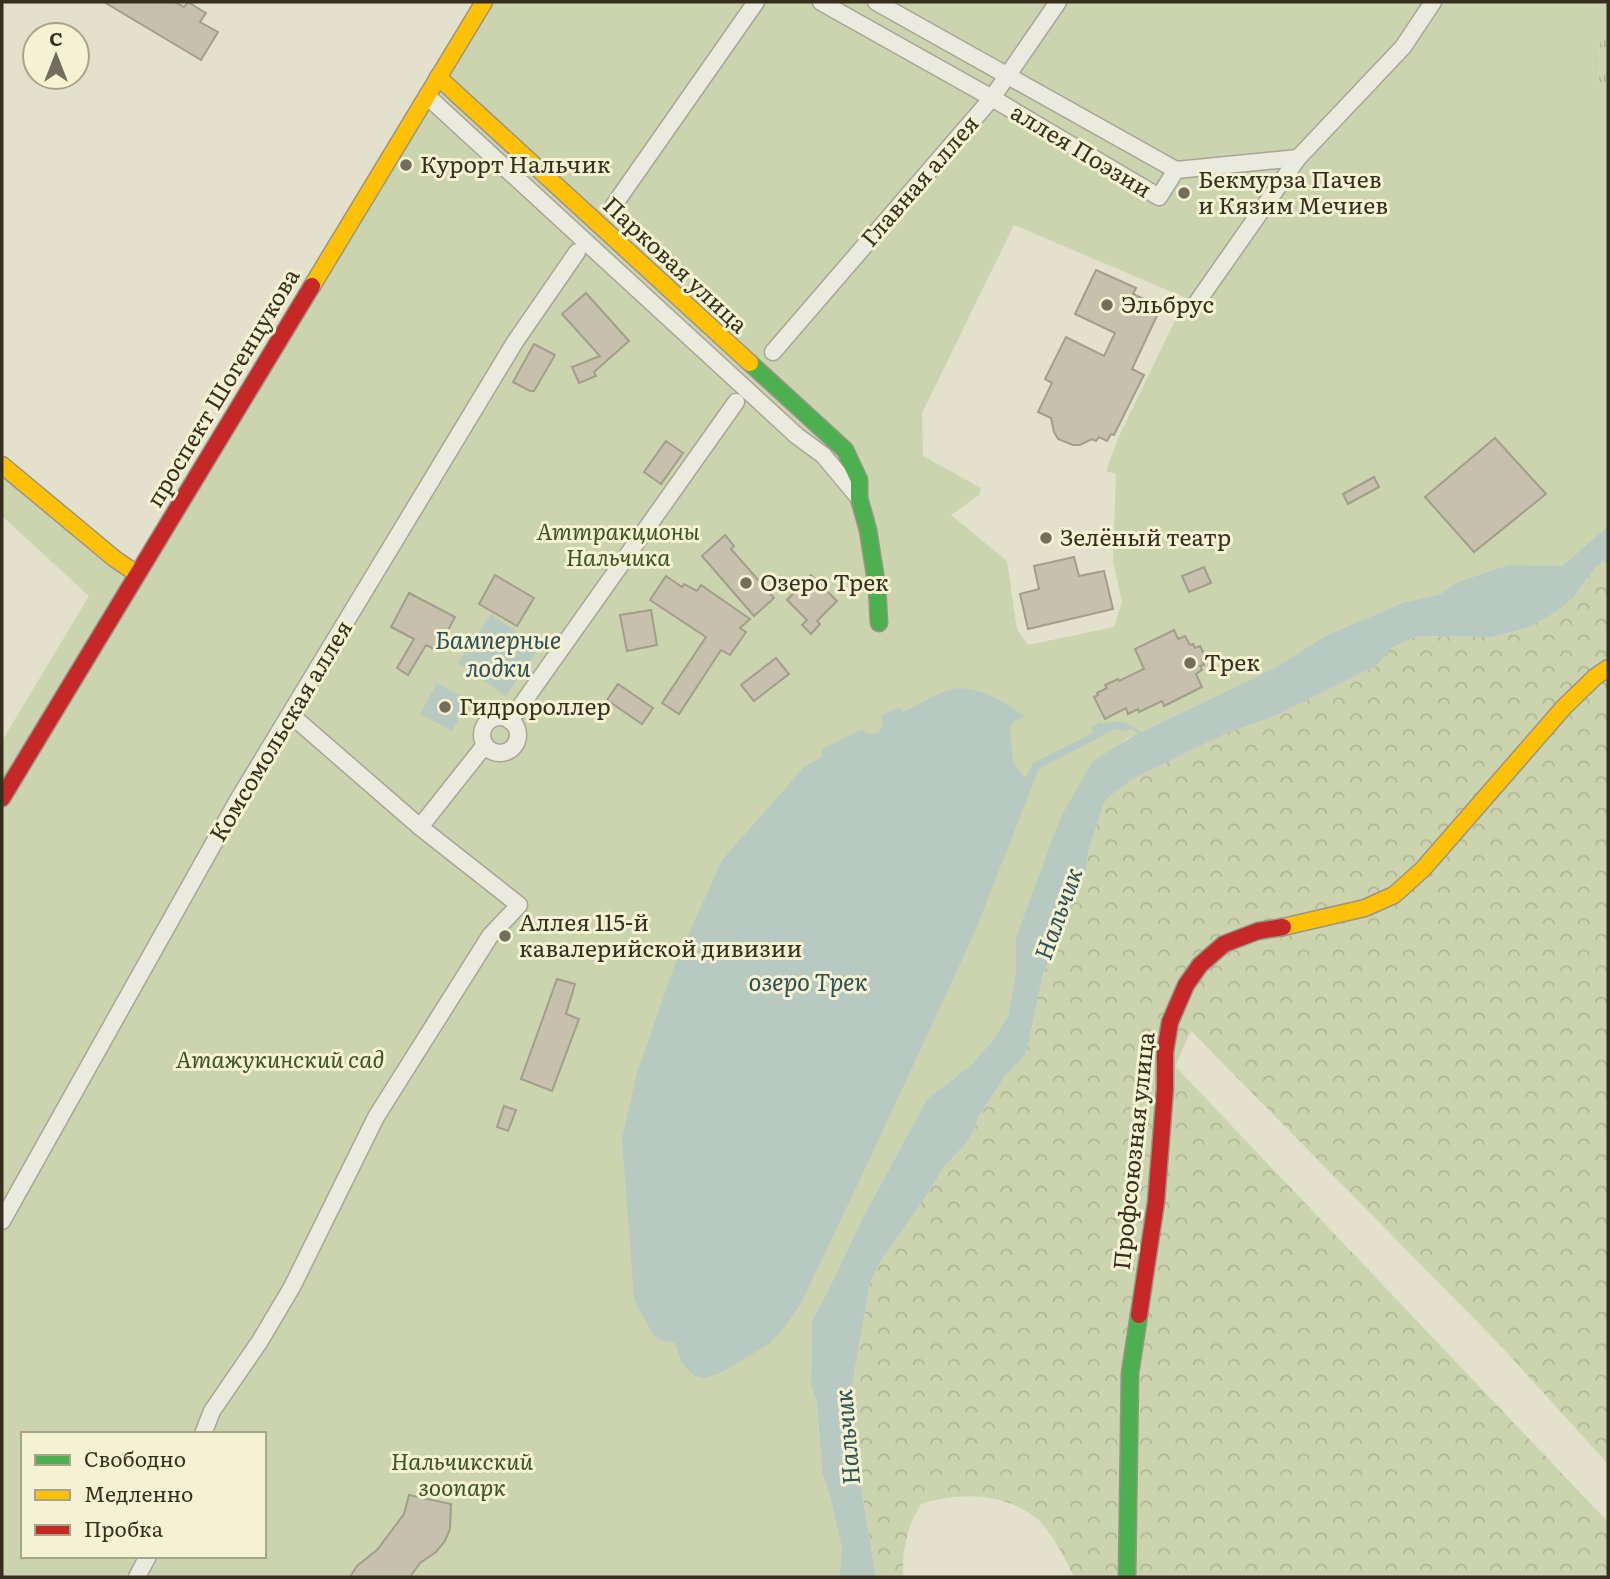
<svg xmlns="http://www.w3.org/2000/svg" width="1610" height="1579" font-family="Literata,serif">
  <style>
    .grass { fill: url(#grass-tufts) }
    .forest { fill: url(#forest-crowns) }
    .green { fill: #ccd4af; fill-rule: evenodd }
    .water { fill: #b8c9c2 }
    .building { fill: #c6c0ad; stroke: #a39d8c; stroke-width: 2 }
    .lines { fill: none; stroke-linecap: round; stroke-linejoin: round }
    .street-casing { stroke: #a8a596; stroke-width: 19 }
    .fast-casing { stroke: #989586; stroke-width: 19 }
    .slow-casing { stroke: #989586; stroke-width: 19 }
    .jam-casing { stroke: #989586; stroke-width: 19 }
    .street { stroke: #ebeade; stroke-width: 16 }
    .fast { stroke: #4caf50; stroke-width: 16 }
    .slow { stroke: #ffc107; stroke-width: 16 }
    .jam { stroke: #c62828; stroke-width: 16 }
    .poi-dot { fill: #736d5b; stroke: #f4f2d3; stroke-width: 2.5 }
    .labels { text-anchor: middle; stroke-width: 6; stroke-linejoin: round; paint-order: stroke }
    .street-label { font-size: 23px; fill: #362f1e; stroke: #f4f2d3 }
    .poi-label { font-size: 23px; fill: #362f1e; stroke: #f4f2d3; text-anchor: start }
    .park-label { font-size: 23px; font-style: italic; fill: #3d5225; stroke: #f4f2d3 }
    .water-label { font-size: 24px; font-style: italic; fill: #2e5056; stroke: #f4f2d3 }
  </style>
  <defs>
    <pattern id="grass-tufts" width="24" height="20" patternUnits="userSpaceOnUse" patternTransform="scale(1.75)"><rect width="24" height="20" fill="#ccd4af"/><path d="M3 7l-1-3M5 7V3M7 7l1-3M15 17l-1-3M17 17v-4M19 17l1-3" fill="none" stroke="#b0b696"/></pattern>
    <pattern id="forest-crowns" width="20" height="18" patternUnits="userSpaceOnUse" patternTransform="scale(1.75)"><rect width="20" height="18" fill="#ccd4af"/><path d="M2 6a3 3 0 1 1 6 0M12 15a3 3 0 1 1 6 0" fill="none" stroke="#b0b696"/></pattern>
  </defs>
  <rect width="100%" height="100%" fill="#e3e1cc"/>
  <path class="grass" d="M1608,22v83l-10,-21 2,-46z"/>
  <path class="forest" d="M1608,558v906l-108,-119 -309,-314 -16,35 433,456v55h-534c-9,-18 -23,-47 -38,-59 -32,-26 -78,-26 -115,-14 -14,23 -19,46 -18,73h-27l-23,-138 -1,-53 18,-103 13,-26 38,-53 23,-37 24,-26 12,-26 25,-39 21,-21 17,-81 42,-98 4,-27 16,-49 26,-20 96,-47 50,-18 99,-49 17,-19 25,-11 72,1 39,-10 24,-13 19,-15 22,-30z"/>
  <path class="green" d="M484,2h1124v20l-8,16 -2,46 10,21v421l-46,40 -54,-1 -53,18 -15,11 -38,9 -75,32 -56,35 -145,69 -50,54 -16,25 -44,119v34l-8,45 -14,23 -24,27 -43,33 -66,122 -31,66 -18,34 -1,64 6,18 5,70 8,23 12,53 -3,28h-837v-836l87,-145 -87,-80v-51l135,108zM1014,225l172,73 -68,140 -12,33 10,3 -3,87 9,41 -8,25 -86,18 -11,-16 -10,-68 -56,-46 28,-20 2,-7 -58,-32 -1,-43zM23,1434h241v122h-241z"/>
  <g class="water">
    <path d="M1608,526v32l-14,11 -22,30 -19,15 -24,13 -38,10 -73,-1 -25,11 -17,19 -99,49 -50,18 -96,47 -26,20 -16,49 -4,27 -42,98 -17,81 -21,21 -25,39 -12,26 -24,26 -23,37 -38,53 -13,26 -18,103 1,53 23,138h-37l3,-28 -12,-53 -8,-23 -5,-70 -6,-18 1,-64 18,-34 31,-66 66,-122 43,-33 24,-27 14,-23 8,-45v-34l44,-119 33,-57 45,-28 -7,-4 -5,2 -11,-2 -76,40 -65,165 -110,237 -63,132 -16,24 -16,17 -49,29 -15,5 -10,-2 -14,-14 -6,-19 -12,-2 -10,-6 -19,-36 -12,-161 15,-65 38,-109 47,-104 82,-93 18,-10v-8l40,-20 7,5 9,-1 5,-8 -2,-9 19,-9 3,5c15,-7 31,-18 46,-22 27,-7 55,12 77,27l-12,4 -4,6 3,35 12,16 8,-15 60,-30 -2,-6 11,-5 1,2c16,-5 26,-1 38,8l130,-62 56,-35 75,-32 38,-9 15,-11 53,-18 54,1z"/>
    <path d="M491,614l48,34 -33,48 -48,-33z"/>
    <path d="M437,683l32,18 -17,30 -32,-17z"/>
  </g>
  <g class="building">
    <path d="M104,2h71l9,5 4,-5 18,11 -6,9 18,10 -17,28z"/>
    <path d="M1096,270l40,18 -3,6 28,13 -29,62 12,6 -30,60 -3,-1 -4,7 -8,-4 -3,4 -4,-2 -12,6h-7l-15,-6 -4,-7 -3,-14 -13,-6 14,-29 -7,-4 21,-42 38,19 11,-23 -40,-19z"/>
    <path d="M586,293l43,48 -35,31 2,4 -17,7 -7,-16 28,-11 -38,-42z"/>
    <path d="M534,344l21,11 -21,36h-4l-17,-9z"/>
    <path d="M1495,438l51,56 -72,58 -49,-55z"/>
    <path d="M666,441l17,12 -22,31 -17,-12z"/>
    <path d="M1374,477l5,10 -31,17 -5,-10z"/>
    <path d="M725,535l9,11 -3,3 43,49 -20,18 -52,-60z"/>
    <path d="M1074,557l5,19 25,-5 9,38 -85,20 -8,-35 19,-5 -5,-23z"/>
    <path d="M1204,567l7,16 -22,9 -7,-16z"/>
    <path d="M495,575l39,23 -17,28 -38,-22z"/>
    <path d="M811,575l26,26 -20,20 3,3 -9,10 -9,-9 5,-5 -20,-20z"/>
    <path d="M666,576l16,11 2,-3 13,7 4,-6 49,34 -10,9 6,4 -16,23 -9,-5 -42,64 -17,-11 44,-66 -56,-37z"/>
    <path d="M409,593l46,24 -11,21 -3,-2 -7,13 -8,-4 -18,30 -11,-7 17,-29 -23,-12z"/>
    <path d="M651,610l6,35 -30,6 -7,-36z"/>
    <path d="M1174,630l4,9 7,-3 5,9 3,-1 2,4 5,-2 6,12 -4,2 2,5 -4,1 2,4 -6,4 6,13 -38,19 -2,-5 -23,11 -1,-3 -10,5 -2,-6 -21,11 -11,-22 4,-2 -1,-2 10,-5 -2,-3 13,-6 1,2 25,-12 -9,-20z"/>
    <path d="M776,658l13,16 -35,27 -13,-16z"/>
    <path d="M618,684l35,24 -11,16 -35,-24z"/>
    <path d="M557,979l18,5 -9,30 13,5 -27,72 -31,-12z"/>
    <path d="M504,1106l12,4 -8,21 -11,-4z"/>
    <path d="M409,1495l42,9 -1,25 -5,12 -9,11 -16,11 -10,14h-60l7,-11 20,-16 27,-36z"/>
  </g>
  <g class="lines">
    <g class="street-casing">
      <g id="street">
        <path d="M821,2l171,96 167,99 17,-27"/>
        <path d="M876,2l300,168"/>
        <path d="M427,96l370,340 26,19 36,43"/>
        <path d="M1176,170l122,-12"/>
        <path d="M614,205l142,-203"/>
        <path d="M1198,301l100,-143 105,-111 30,-45"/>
        <path d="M773,352l219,-254 66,-96"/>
        <circle cx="500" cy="735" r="18"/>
        <path d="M510,721l226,-319"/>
        <path d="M420,827l65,-82"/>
        <path d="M2,1221l236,-421 277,-458 62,-90"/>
        <path d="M203,1434l9,-23 48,-70 32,-54 84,-170 114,-181 29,-31 -99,-78 -129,-112"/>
        <path d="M137,1577l11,-21"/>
      </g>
    </g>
    <g class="fast-casing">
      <g id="fast">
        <path d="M750,363l95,87 14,30v18l9,32 9,57 2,36"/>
        <path d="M1127,1577l3,-204 9,-58"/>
      </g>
    </g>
    <g class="slow-casing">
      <g id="slow">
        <path d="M438,77l312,286"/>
        <path d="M312,286l172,-284"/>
        <path d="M2,465l113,94 22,15"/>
        <path d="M1283,927l82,-19 29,-13 29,-26 141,-162 31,-30 13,-9"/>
      </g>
    </g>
    <g class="jam-casing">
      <g id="jam">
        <path d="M2,798l310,-512"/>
        <path d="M1139,1315l17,-113 9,-113v-37l5,-30 16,-37 14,-20 24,-21 34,-13 25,-4"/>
      </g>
    </g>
    <use href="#street" class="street"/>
    <use href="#fast" class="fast"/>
    <use href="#slow" class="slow"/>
    <use href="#jam" class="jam"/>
  </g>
  <g class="poi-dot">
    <circle cx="406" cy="165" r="7"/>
    <circle cx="1184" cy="193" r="7"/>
    <circle cx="1107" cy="305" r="7"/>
    <circle cx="1046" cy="538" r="7"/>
    <circle cx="746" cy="583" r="7"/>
    <circle cx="1190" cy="663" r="7"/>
    <circle cx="445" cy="707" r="7"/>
    <circle cx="505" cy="936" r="7"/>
  </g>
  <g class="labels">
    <g class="street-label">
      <text transform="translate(1081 151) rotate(31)" y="8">аллея Поэзии</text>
      <text transform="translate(920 181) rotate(-49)" y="8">Главная аллея</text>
      <text transform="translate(675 265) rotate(43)" y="8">Парковая улица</text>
      <text transform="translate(223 388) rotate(-59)" y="8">проспект Шогенцукова</text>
      <text transform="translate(281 731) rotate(-59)" y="8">Комсомольская аллея</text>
      <text transform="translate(1134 1151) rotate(-84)" y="8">Профсоюзная улица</text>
    </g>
    <g class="poi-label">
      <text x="420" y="173">Курорт Нальчик</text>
      <text x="1198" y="188">Бекмурза Пачев<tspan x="1198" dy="26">и Кязим Мечиев</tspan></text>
      <text x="1121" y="313">Эльбрус</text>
      <text x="1060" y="546">Зелёный театр</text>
      <text x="760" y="591">Озеро Трек</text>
      <text x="1204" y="671">Трек</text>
      <text x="459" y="715">Гидророллер</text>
      <text x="519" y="931">Аллея 115-й<tspan x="519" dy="26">кавалерийской дивизии</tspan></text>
    </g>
    <g class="park-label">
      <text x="618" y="540">Аттракционы<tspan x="618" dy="26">Нальчика</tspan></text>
      <text x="280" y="1068">Атажукинский сад</text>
      <text x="462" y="1470">Нальчикский<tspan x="462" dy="26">зоопарк</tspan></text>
    </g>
    <g class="water-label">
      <text x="498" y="649">Бамперные<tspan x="498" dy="28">лодки</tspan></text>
      <text transform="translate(1059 914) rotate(-70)" y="8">Нальчик</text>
      <text x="808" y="991">озеро Трек</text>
      <text transform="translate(848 1437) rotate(-95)" y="8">Нальчик</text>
    </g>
  </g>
  <rect width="1610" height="1579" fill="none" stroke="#362f1e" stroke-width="7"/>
  <rect x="21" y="1432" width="245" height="126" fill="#f4f2d3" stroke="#a8a48b" stroke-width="2"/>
  <rect x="35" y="1455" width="35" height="10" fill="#4caf50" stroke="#a8a48b" stroke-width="2"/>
  <text x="84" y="1467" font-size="21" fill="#362f1e">Свободно</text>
  <rect x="35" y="1490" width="35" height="10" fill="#ffc107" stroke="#a8a48b" stroke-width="2"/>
  <text x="84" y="1502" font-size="21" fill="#362f1e">Медленно</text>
  <rect x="35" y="1525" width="35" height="10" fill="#c62828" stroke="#a8a48b" stroke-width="2"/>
  <text x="84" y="1537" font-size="21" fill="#362f1e">Пробка</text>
  <g transform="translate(56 56)"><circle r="33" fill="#f4f2d3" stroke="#a8a48b" stroke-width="2"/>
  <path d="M0-5L12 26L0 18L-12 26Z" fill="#736d5b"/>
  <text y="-10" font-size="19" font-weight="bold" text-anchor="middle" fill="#362f1e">С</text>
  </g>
</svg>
